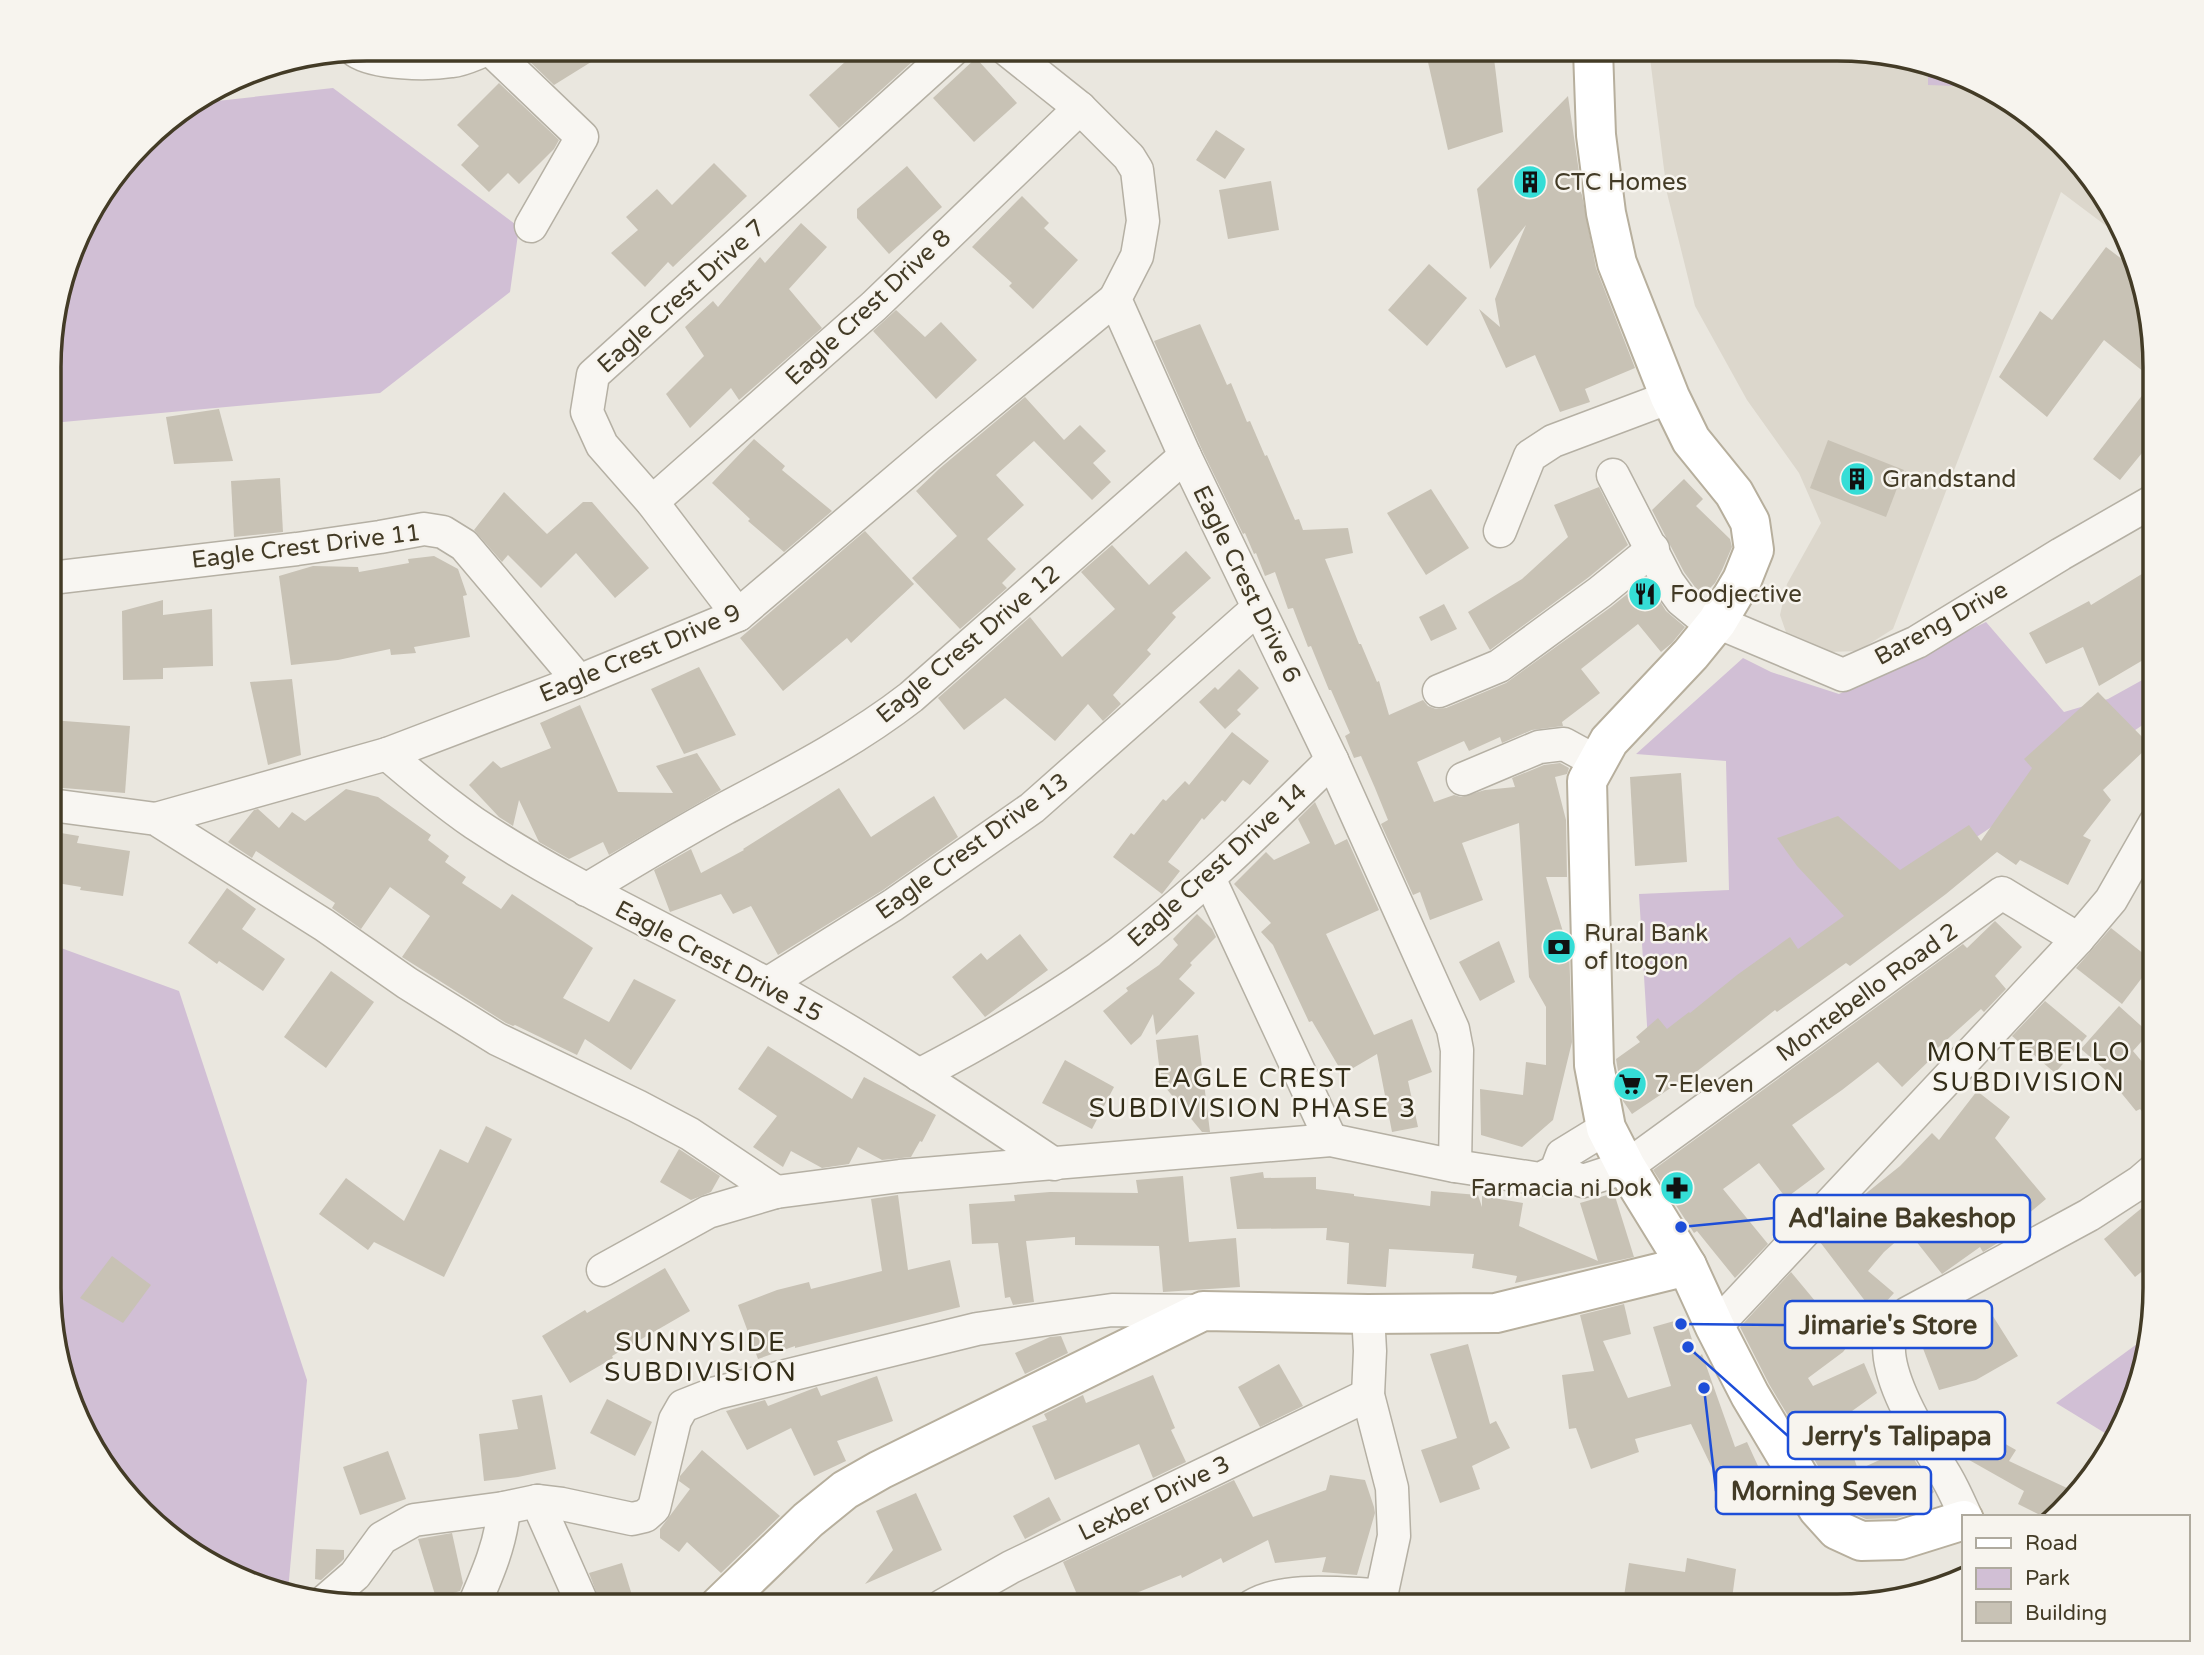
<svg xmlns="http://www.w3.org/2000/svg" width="2204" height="1655" font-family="'Varela Round',sans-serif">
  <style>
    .built { fill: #dcd7cc }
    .green { fill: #d1bfd5 }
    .building { fill: #c8c2b5 }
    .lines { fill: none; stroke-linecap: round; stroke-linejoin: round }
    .minor-casing { stroke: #b5b0a4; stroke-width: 35 }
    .major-casing { stroke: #b7af9d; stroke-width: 42 }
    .minor { stroke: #f8f6f2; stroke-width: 32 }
    .major { stroke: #fff; stroke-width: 38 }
    .labels { text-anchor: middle; stroke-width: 5; stroke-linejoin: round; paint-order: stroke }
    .poi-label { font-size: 24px; fill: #433b26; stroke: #f7f4ee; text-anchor: start }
    .street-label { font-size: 24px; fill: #433b26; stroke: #f7f4ee }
    .neighbourhood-label { font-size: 26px; letter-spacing: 2px; fill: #332d18; stroke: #f7f4ee }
    .rim { fill: none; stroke: #433b26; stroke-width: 3.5 }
    .leader { fill: none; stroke: #1d4ed8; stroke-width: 2.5 }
    .callout-dot { fill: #1d4ed8; stroke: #f7f4ee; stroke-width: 2.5 }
    .callout { fill: #f7f4ee; stroke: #1d4ed8; stroke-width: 2.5 }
    .callout-label { font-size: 26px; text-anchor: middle; font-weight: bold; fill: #433b26 }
  </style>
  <rect width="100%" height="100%" fill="#eae7df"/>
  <path class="built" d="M1649,50h208l101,23 88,55 76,99 3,13 -64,-48 -168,437 -35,22 -29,1 -42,-17 -7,-20 7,-31 34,-61 -22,-50 -52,-73 -52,-94 -28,-113z"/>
  <g class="green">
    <path d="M1928,66l30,7 22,14 -52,-2z"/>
    <path d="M333,88l186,139 -9,65 -130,101 -328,30v-97l40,-117 66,-81 57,-33 2,6z"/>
    <path d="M1986,622l78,90 44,-13 47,-26v46l-2,-1 -504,340 -10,-164 90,-4 -3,-129 -90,-7 107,-96 28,14 68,22z"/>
    <path d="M50,944l129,47 128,389 -19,211 -42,-9 -88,-55 -76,-98 -32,-121z"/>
    <path d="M2148,1336l-17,74 -18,28 -57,-35z"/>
  </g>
  <g class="building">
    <path d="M532,49h80l-58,36 -29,-28z"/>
    <path d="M859,49h42l11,13 -73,66 -30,-33z"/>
    <path d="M1425,49l68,1 10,82 -55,18z"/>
    <path d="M976,58l41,45 -43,39 -41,-44z"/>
    <path d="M499,83l60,57 -5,9 -35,35 -11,-11 -19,19 -28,-27 18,-19 -22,-21z"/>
    <path d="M1568,96l12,83 -4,3 6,13 14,73 39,100 -50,21 5,13 -30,10 -25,-57 -29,13 -27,-59 21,18 -5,-28 31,-74 -36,44 -13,-80z"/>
    <path d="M1216,130l29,19 -20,30 -29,-19z"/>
    <path d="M714,163l33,33 -74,71 -5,-5 -23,25 -34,-34 27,-23 -12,-13 31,-28 15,16z"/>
    <path d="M907,166l35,41 -53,47 -32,-36v-9z"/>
    <path d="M1271,181l8,49 -51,9 -9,-49z"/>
    <path d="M1022,196l27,27 -5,5 34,32 -45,49 -24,-23 3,-3 -40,-36z"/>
    <path d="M801,223l26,24 -38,42 33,39 -83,72 -8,-12 -41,40 -24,-34 38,-38 -19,-29 28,-26 5,6 42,-50 5,6z"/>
    <path d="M2106,247l25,19 24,101v70l-35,43 -27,-21 61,-79 -50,-40 -57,77 -48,-40 41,-66 12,9z"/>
    <path d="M1429,264l38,34 -40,48 -39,-36z"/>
    <path d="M896,310l29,27 16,-15 36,38 -41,39 -63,-68z"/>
    <path d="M1200,324l27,61 4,-2 16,39 3,-1 15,35 2,-1 28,65 4,-1 4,11 45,-2 5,25 -28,6 34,85h2l16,38 2,-1 10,34 34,-15 5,6 8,3 10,-1 60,-25 105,-76 35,-28 20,32 19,16 -13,16 -11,9 -23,-28 -57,45 19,24 -38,29 1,4 -31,4 -30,13 -2,-6 -31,14 -5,-10 -47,21 17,40 20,-7 7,2 24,-7 30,-3 -3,-9 32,-13 16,-2 9,5 -2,6 -12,3 11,43 1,57h-21l18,58 5,10 3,97 -19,78 -31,27 -41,-12 -1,-46 43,6 3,-33 20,3v-58l-17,-30 -10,-154 -57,20 21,57 -53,20 -10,-28 -7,3 -32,-71 7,-4 -13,-32 -14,-32 -7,2 -9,-22 5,-3 -19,-43h-2l-18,-44 -3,1 -15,-39 -5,1 -13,-37 -10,4 -9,-23 -2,1 -9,-21 -2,1 -40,-82 -49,-111z"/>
    <path d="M1025,397l39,43 16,-15 26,26 -13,12 18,19 -19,18 -58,-59 -38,34 28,30 -37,34 29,30 -14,14 5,5 -47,41 -48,-51 45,-42 -41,-45 23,-22z"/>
    <path d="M219,409l14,52 -59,3 -8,-47z"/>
    <path d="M754,439l31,27 -3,4 50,41 -48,41 -36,-31 2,-2 -38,-36z"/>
    <path d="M1828,440l76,30 -18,47 -76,-29z"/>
    <path d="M280,478l3,54 -49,5 -3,-56z"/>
    <path d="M1684,479l19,20 -7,7 34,33 2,8 -10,23 -7,13 -12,12 -8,-8 -11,-15 -32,-62z"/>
    <path d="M1599,487l29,58 -39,32 -99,73 -22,-38 54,-33 46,-42 -14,-32z"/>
    <path d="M1431,489l38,59 -43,27 -39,-62z"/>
    <path d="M504,492l43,42 36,-32h9l57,66 -34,30 -39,-45 -35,35 -33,-33 -6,7 -28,-32z"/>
    <path d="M865,531l49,53 -63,59 -4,-5 -64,53 -43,-53z"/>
    <path d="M1112,545l37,40 37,-34 25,27 -39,35 4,4 -29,33 4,4 -38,41 8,9 -18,17 -15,-17 -33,37 -50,-43 -41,32 -26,-32 92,-81 32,40 53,-48 -34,-37z"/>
    <path d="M434,556l24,13 9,26 -4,1 7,41 -56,10 2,6 -25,2 -1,-6 -52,11 -47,5 -12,-89 34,-10 45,1 1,5 50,-9 -1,-4z"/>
    <path d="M2155,566v87l-56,33 -16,-39 -37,17 -17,-31 60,-32 2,4z"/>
    <path d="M163,600v15l49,-6 1,57 -50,2v11l-40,1 -1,-69z"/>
    <path d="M1444,604l13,25 -26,12 -12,-24z"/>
    <path d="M699,667l37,68 -52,19 -33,-65z"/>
    <path d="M1239,669l20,19 -22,22 4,4 -16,15 -26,-27 16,-15 3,3z"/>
    <path d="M292,679l9,76 -33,10 -18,-83z"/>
    <path d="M2098,692l52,53 -47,45 8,10 -28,36 8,4 -23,45 -48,-25 -4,5 -19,-13 -51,42 -96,72 -4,-3 -69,49 -2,-2 -98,77 -2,-2 -43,29 -9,-13 -7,-42 24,-17 -4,-5 22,-19 9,11 22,-17 1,1 47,-38 53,-38 8,12 46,-33 -47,-50 -20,-28 61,-22 62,54 69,-45 12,16 51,-73 -8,-9z"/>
    <path d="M580,705l38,87 55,1 -17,-27 41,-13 24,37 -112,65 -6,-13 -34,17 -30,-17 -20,-42 -6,26 -14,-9 -30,-32 24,-24 8,7 50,-20 -11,-25z"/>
    <path d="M51,720l79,6 -5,67 -74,-6z"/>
    <path d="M1232,732l37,29 -19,24 -7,-5 -18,22 -3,-2 -18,20 -2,-2 -34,44 12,9 -18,23 -49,-37 18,-24 3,2 29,-36 3,2 19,-20 4,4z"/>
    <path d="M1681,773l6,89 -52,4 -5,-89z"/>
    <path d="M839,788l32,49 63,-41 24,41 -75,53 -105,65 -27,-49 -18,8 -12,-20 -51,18 -16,-42 37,-21 10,24 43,-23 -1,-1z"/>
    <path d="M346,789l32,8 53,38 -3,5 21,16 -4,6 21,15 -4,6 39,26 11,-15 81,54 -30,50 46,24 25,-43 42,21 -45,70 -46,-31 -8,16 -62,-30 -2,1 -7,-3 -104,-66 28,-41 -40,-29 -29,42 -29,-21 3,-5 -79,-52 -4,7 -24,-16 26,-32 4,-1 21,19 13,-16 13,9z"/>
    <path d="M1315,802l20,43 12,-6 32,71 -53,24 48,101 38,-16 20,53 -24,9 10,46 -26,5 -15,-78 -34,20 -31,-53 -3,1 -36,-77 -12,-13 10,-9 -37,-39 32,-32 8,8 36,-17 -12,-24z"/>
    <path d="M55,832l24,4 -2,7 53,8 -7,45 -43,-6 1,-3 -30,-5v-24z"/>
    <path d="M227,888l29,21 -14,20 43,30 -22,32 -44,-30 -2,3 -29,-21z"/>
    <path d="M1197,914l15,15 4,8 -26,26 2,2 -13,14 16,14 -39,42 -3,-21 -12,22 -10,9 -28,-34 25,-20 -2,-3 33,-23 19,-20 -5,-6z"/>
    <path d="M1995,921l27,26 -27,29 11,13 -22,23 -3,-3 -51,46 2,3 -30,29 -24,-25 -36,28 -50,35 33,44 -39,29 -27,-35 -36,26 45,55 -33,34 -38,-47 -3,2 -41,-63 310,-226 4,4z"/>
    <path d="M2111,928l43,34 -32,42 -46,-36z"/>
    <path d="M1020,934l28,36 -63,47 -33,-40 29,-24 6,7z"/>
    <path d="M1499,941l16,41 -35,19 -21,-39z"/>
    <path d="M331,971l43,31 -48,66 -42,-31z"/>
    <path d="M2045,1001l42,35 -32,37 -43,-37z"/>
    <path d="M2119,1006l30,27 -16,18 21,25v50l-14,-17 -4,2 -22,-27 4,-3 -37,-32z"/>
    <path d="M1198,1035l12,97h-8l-41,-50 -5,-42z"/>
    <path d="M768,1046l84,53 12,-22 72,38 -14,27 -2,-1 -9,16 -29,3 -24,-13 -9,17 -27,4 -31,-17 -8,16 -30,-20 24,-31 -39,-27z"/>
    <path d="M1065,1060l49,27 -22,42 -50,-26z"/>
    <path d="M1977,1091l33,26 -15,21 51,61 -38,32 2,2 -14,11 -13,8 -3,-5 -38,27 -34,-43 -24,21 -16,19 26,22 -19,21 -55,-72 44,-47 36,-29 32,-33 7,7z"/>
    <path d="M486,1126l26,13 -68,138 -70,-35 -6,8 -49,-36 27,-36 58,43 36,-72 28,14z"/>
    <path d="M679,1149l41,27 -9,16 -20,8 -31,-18z"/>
    <path d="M1263,1172l1,6 52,-1v12l38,5v2l76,10 1,-15 47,4 4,12v-11l41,7 -4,23 79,35 -18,-58 34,-10 20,64 -119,26 2,-7 -45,-8 2,-14 -85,-5 -3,38 -39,-3 2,-41 -23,-3 1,-12 -90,1 -7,-52z"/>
    <path d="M1183,1176l6,66 47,-4 4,49 -77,5 -4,-46 -84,-1v-8l-49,4 8,61 -21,3 -3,-8 -5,1 -7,-55 -26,1 -3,-40 46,-3 -1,-6 36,-3 88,1 -2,-13z"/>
    <path d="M898,1195l10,75 42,-10 10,47 -165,41v-2l-37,13 -20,-54 39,-15 32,-8 2,7 71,-18 -11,-72z"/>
    <path d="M2154,1198v64l-19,15 -31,-38z"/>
    <path d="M112,1256l39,29 -28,38 -43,-25z"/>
    <path d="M665,1268l25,43 -78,45 1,2 -43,25 -28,-47 43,-26 2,3z"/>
    <path d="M1791,1272l59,71 -7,9 -35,26 5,8 51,-23 13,30 -36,26 17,51 45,-21 11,10 20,33 -27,23 -11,3 -30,1 -16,-7 -14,-16 -67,-112 -29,-57z"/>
    <path d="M1624,1304l7,30 -28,7 25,57 43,-12 -18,-59 32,-9 13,40 4,-4 33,93 12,-5 16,35 -38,18 -34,-71 -56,15 4,13 -48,17 -15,-41 -7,1 -7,-54 32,-4 -14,-56z"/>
    <path d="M1991,1313l27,43 -42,24 -37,10 -20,-52 34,-16 4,11z"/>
    <path d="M1061,1336l7,17 -43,21 -10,-21 35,-16z"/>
    <path d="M1468,1344l22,80 6,-3 14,27 -38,18 8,23 -40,14 -19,-53 36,-12 -27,-84z"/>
    <path d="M1279,1364l24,42 -43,21 -22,-40z"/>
    <path d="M1153,1375l22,53 -4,2 15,32 -33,16 -14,-34 -84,36 -23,-54 15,-6 -3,-6 39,-19 3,8z"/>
    <path d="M877,1376l16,45 -56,20 9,20 -32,15 -23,-48 -44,22 -21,-39 39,-11 3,6 49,-19 4,9z"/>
    <path d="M542,1395l14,74 -38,8 -34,4 -5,-47 39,-5 -6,-29z"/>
    <path d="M607,1399l45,23 -17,34 -45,-23z"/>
    <path d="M1970,1424l46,26 -7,11 58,27 -12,25 -4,4h-7l-26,-13 6,-13 -69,-39z"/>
    <path d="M702,1450l78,66 -59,57 -34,-31 -8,10 -19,-14v-9l30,-40 -11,-8 1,-5z"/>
    <path d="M388,1451l18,48 -46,16 -17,-48z"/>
    <path d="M1330,1475l35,5 9,27 1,6 -18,62 -35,-3 4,-15 -51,6 -7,-23 -45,23 -2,-5 -39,20 -1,-3 -77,31h-22l-19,-44 171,-82 19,37 73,-27z"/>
    <path d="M916,1493l26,57 -77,34 28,-34 -17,-39z"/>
    <path d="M1049,1497l12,23 -36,19 -12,-23z"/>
    <path d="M452,1533l11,50 -3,8 -24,7 -18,-59z"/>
    <path d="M316,1549l28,1v9l-3,3 -20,18 -6,-1z"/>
    <path d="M1687,1558l49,11 -5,37h-89l-19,-3 6,-40 56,9z"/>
    <path d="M622,1563l13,42h-34l-12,-32z"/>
  </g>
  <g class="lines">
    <g class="minor-casing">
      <g id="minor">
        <path d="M490,49l92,88 -51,89"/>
        <path d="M1006,49l74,59 49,49 8,13 6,51 -6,35 -22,43 70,157 147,304 121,269 4,21 -2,116"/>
        <path d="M356,51c20,13 71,14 96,10 12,-1 24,-8 36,-12"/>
        <path d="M1613,475l55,107 13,18 17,14 145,61 74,-33 144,-88 94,-54"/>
        <path d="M652,502l222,-196 206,-198"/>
        <path d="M1500,531l30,-75 23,-15 117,-44"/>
        <path d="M51,578l246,-29 83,-12 44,-8 19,3 21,13 115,136"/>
        <path d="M738,615l-86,-113 -50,-57 -15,-33 6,-37 361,-326"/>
        <path d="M1439,691l60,-25 101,-74 53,-43"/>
        <path d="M387,754c28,24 57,48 87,69 93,62 195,107 293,161 99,54 193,117 287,180"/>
        <path d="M1463,779l76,-32 25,-3 33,18"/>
        <path d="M51,805l105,14 168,106 83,58 90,56 140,67 53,28 86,58"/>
        <path d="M156,819l231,-65 192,-73 159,-66 199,-169 178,-147"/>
        <path d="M1209,878l122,262"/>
        <path d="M586,890c46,-28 91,-55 138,-81 64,-34 129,-67 187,-112l274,-241"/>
        <path d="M767,984l126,-79 139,-97 226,-200"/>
        <path d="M919,1075c69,-36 137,-75 200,-122 76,-58 144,-126 213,-193"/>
        <path d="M1556,1171l27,10 43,-14 376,-274 76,46"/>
        <path d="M603,1270l105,-58 68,-20 124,-16 431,-36 124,26 85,13 16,-8 6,-16 44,-27"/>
        <path d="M1368,1314l2,37 -2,44 24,93 2,48 -15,70"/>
        <path d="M1715,1327l363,-388 33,-39 44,-77"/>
        <path d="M537,1501l46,104"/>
        <path d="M1966,1517c-6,-13 -12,-27 -19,-39 -19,-32 -73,-112 -54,-149 3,-6 10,-11 15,-16l181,-98 51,-33 14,-12"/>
        <path d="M326,1600l29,-25 27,-37 32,-18 90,-12 33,-7 25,3 70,15 13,-3 9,-8 21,-88 8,-14 33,-13 261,-64 135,-19 91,1"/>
        <path d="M474,1605c14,-32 27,-62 30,-97"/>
        <path d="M942,1606l69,-39 357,-172"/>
        <path d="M1252,1606c33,-20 91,-12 129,-11"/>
      </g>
    </g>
    <g class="major-casing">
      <g id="major">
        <path d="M1593,50l3,85 10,78 11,50 53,134 21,43 43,53 16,29 4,28 -12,30 -25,42 -26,32 -82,87 -22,40 7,284 12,63 20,39 61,99 28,61 35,68 68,114 19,21 24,11 39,-1 64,-20"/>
        <path d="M719,1606l89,-86 37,-30 35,-20 323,-159 165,3 128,-1 191,-47"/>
      </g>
    </g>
    <use href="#minor" class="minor"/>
    <use href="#major" class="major"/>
  </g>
  <defs>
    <g id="building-disc" transform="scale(1.75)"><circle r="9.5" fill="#35ddd6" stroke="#f7f4ee"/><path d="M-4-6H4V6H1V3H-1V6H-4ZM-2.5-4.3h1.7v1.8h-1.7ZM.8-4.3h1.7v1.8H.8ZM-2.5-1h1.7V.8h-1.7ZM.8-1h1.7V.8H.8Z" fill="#111"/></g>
    <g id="restaurant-disc" transform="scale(1.75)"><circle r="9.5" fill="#35ddd6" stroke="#f7f4ee"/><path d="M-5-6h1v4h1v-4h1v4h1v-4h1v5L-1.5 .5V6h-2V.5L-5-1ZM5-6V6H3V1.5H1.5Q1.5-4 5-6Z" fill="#111"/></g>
    <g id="bank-disc" transform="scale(1.75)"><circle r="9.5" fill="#35ddd6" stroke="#f7f4ee"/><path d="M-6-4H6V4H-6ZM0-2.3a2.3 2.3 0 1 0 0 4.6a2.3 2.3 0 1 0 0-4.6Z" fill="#111"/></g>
    <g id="supermarket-disc" transform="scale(1.75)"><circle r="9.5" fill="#35ddd6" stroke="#f7f4ee"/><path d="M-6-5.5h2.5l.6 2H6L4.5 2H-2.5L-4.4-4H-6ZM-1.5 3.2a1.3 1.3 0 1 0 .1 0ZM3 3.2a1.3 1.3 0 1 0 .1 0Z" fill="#111"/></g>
    <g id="pharmacy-disc" transform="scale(1.75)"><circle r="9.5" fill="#35ddd6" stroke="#f7f4ee"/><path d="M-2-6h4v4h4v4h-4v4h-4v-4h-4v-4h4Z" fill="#111"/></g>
  </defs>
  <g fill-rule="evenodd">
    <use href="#building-disc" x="1530" y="182"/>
    <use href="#building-disc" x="1857" y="479"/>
    <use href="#restaurant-disc" x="1645" y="594"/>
    <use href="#bank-disc" x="1559" y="947"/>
    <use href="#supermarket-disc" x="1630" y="1084"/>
    <use href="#pharmacy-disc" x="1677" y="1188"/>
  </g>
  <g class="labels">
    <g class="poi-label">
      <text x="1554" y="190">CTC Homes</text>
      <text x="1882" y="487">Grandstand</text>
      <text x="1670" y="602">Foodjective</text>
      <text x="1584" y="941">Rural Bank<tspan x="1584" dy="28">of Itogon</tspan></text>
      <text x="1654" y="1092">7-Eleven</text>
      <text x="1652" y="1196" text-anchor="end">Farmacia ni Dok</text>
    </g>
    <g class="street-label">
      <text transform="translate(681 296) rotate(-42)" y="8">Eagle Crest Drive 7</text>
      <text transform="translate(868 307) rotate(-43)" y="8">Eagle Crest Drive 8</text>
      <text transform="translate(306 546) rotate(-7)" y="8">Eagle Crest Drive 11</text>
      <text transform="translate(1247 584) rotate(64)" y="8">Eagle Crest Drive 6</text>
      <text transform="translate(1941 623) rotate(-29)" y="8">Bareng Drive</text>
      <text transform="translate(968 644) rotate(-40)" y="8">Eagle Crest Drive 12</text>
      <text transform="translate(640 653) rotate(-23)" y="8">Eagle Crest Drive 9</text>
      <text transform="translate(972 846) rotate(-36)" y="8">Eagle Crest Drive 13</text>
      <text transform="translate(1217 865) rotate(-42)" y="8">Eagle Crest Drive 14</text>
      <text transform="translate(719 961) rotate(28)" y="8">Eagle Crest Drive 15</text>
      <text transform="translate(1867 992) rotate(-36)" y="8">Montebello Road 2</text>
      <text transform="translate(1154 1498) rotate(-26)" y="8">Lexber Drive 3</text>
    </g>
    <g class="neighbourhood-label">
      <text x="2029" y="1061">MONTEBELLO<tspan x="2029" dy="30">SUBDIVISION</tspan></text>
      <text x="1253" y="1087">EAGLE CREST<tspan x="1253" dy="30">SUBDIVISION PHASE 3</tspan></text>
      <text x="701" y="1351">SUNNYSIDE<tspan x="701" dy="30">SUBDIVISION</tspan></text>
    </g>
  </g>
  <path d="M0 0H2204V1655H0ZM367 61H1837A306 306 0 0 1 2143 367V1288A306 306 0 0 1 1837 1594H367A306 306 0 0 1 61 1288V367A306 306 0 0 1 367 61Z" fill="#f7f4ee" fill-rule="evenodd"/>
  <path class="rim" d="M367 61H1837A306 306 0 0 1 2143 367V1288A306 306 0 0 1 1837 1594H367A306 306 0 0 1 61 1288V367A306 306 0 0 1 367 61Z"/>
  <path class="leader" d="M1681 1227L1774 1218M1681 1324L1785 1325M1688 1347L1788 1436M1704 1388L1716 1491"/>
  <g class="callout-dot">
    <circle cx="1681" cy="1227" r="7"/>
    <circle cx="1681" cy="1324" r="7"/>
    <circle cx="1688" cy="1347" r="7"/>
    <circle cx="1704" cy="1388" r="7"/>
  </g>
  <g class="callout">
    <rect x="1774" y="1195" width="256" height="47" rx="7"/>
    <rect x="1785" y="1301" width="207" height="47" rx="7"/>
    <rect x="1788" y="1412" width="217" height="47" rx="7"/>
    <rect x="1716" y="1467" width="215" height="47" rx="7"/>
  </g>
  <g class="callout-label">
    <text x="1902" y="1227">Ad'laine Bakeshop</text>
    <text x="1888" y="1334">Jimarie's Store</text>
    <text x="1897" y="1445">Jerry's Talipapa</text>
    <text x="1824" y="1500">Morning Seven</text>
  </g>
  <rect x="1962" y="1515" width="228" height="126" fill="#f7f4ee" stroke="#afaa9e" stroke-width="2"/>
  <rect x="1976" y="1538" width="35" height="10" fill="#ffffff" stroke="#afaa9e" stroke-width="2"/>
  <text x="2025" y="1550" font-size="21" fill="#433b26">Road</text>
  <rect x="1976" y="1568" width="35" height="21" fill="#d1bfd5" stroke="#afaa9e" stroke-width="2"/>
  <text x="2025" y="1585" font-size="21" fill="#433b26">Park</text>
  <rect x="1976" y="1602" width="35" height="21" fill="#c8c2b5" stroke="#afaa9e" stroke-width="2"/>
  <text x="2025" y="1620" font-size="21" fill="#433b26">Building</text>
</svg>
